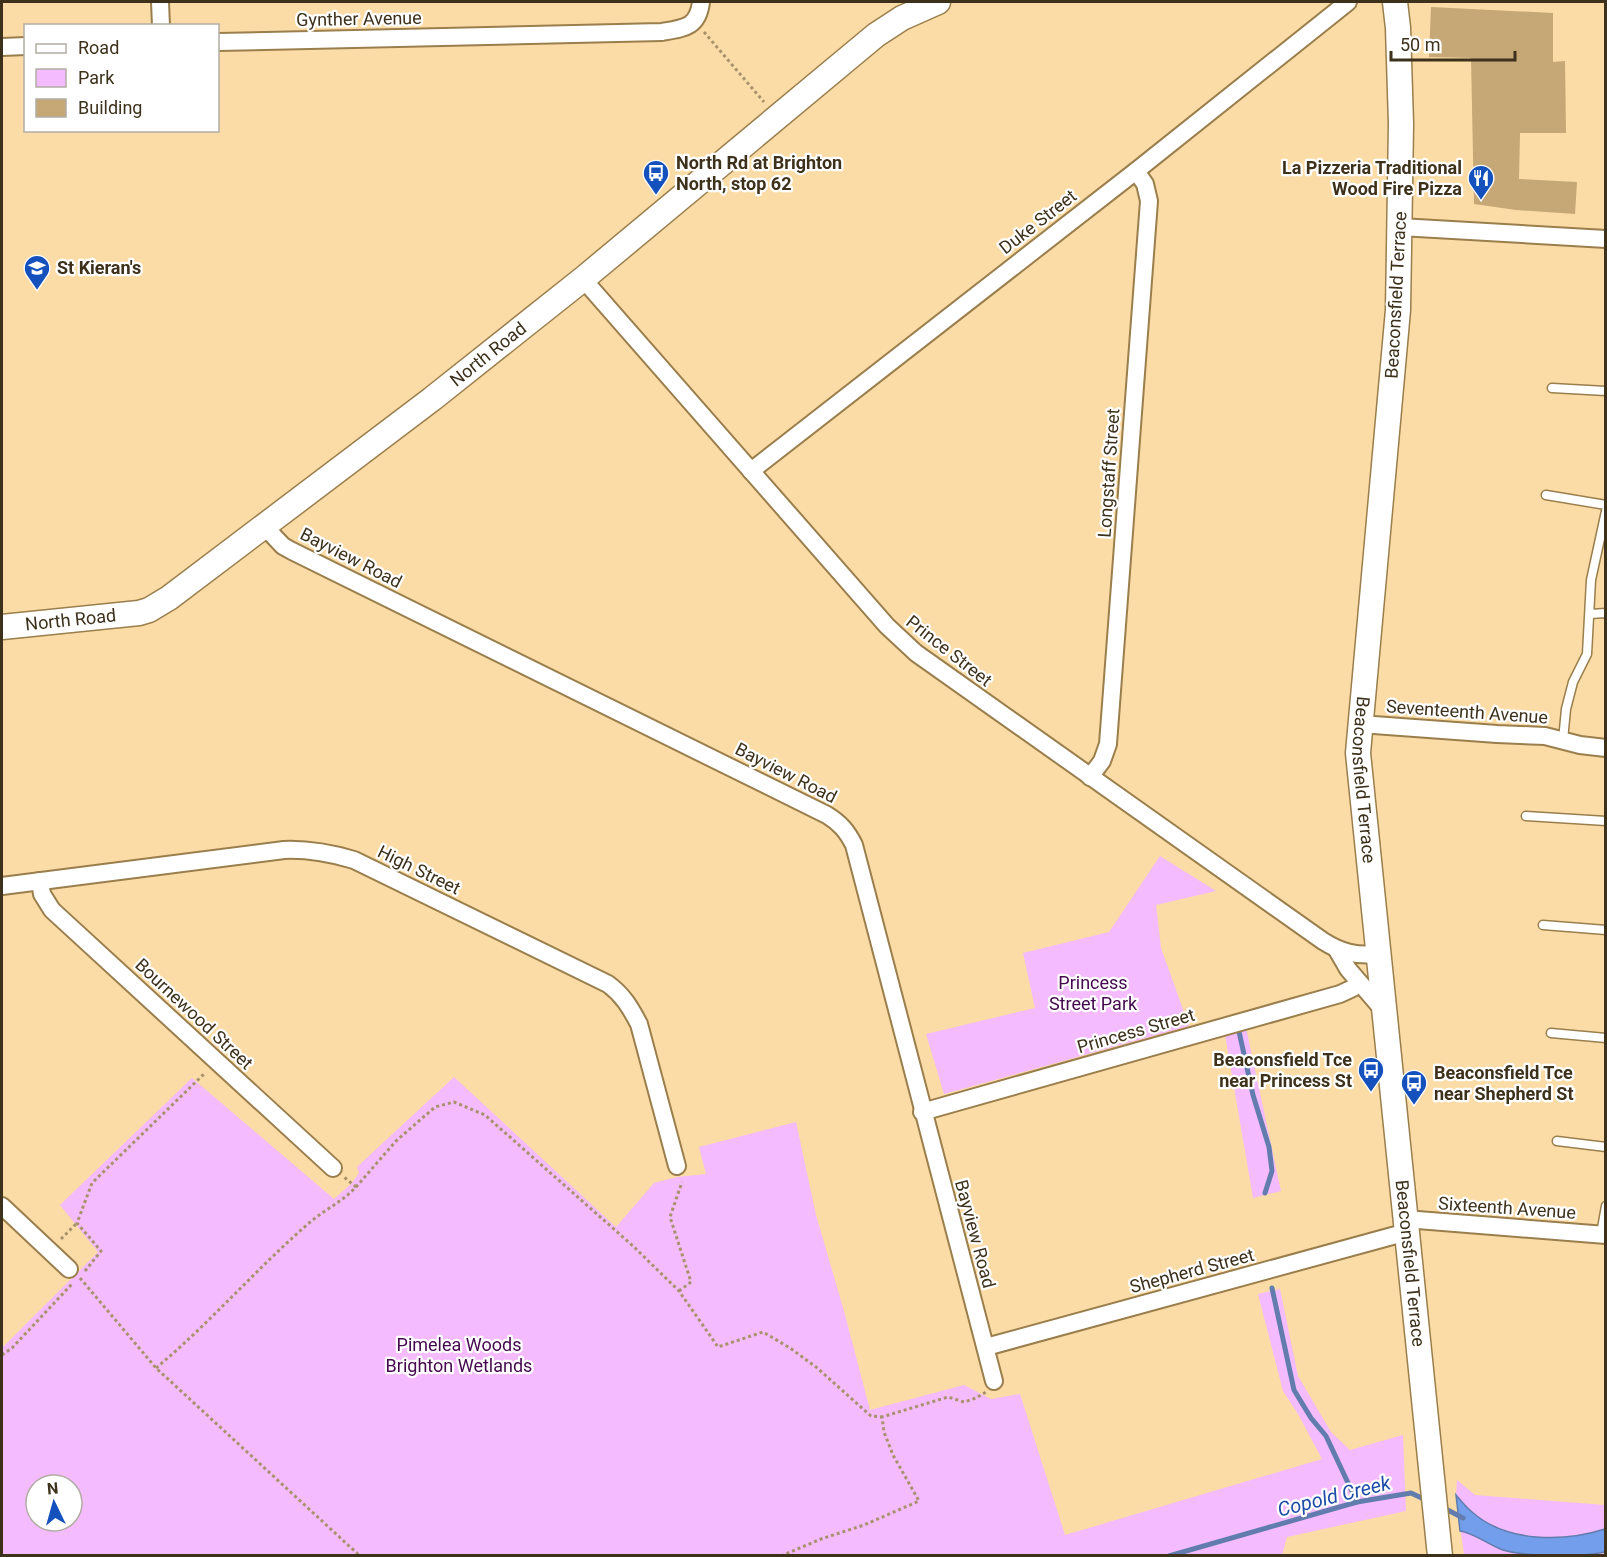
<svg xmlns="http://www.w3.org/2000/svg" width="1607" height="1557" font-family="Roboto,sans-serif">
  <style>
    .green { fill: #f4bbfe; fill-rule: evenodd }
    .water { fill: #729eeb; stroke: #627dad; stroke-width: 1.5 }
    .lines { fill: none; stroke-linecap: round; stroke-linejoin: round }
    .stream { stroke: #627dad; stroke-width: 5 }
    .building { fill: #c5a875 }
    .lane-casing { stroke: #9a7e4c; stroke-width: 11 }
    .street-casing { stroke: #9a7e4c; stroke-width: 20 }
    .secondary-casing { stroke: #9a7e4c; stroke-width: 27 }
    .path { stroke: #a9926b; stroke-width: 3; stroke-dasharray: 3 3; stroke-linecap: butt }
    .lane { stroke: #fff; stroke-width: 8 }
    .street { stroke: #fff; stroke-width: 16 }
    .secondary { stroke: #fff; stroke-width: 24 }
    .labels { text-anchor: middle; stroke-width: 4.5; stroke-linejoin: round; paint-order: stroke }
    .street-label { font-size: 18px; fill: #3d311c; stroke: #fff }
    .poi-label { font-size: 18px; font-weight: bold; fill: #3d311c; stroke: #fff; text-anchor: start }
    .park-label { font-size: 18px; fill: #43084d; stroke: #fff }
    .water-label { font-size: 20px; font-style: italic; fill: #1d4da7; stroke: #fff }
  </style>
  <rect width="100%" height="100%" fill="#fbdca7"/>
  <g class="green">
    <path d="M1160,856l56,35 -60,14 5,43 28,78 -245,68 -18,-60 109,-26 -12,-55 86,-21z"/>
    <path d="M1245,1023l36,168 -28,7 -29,-169z"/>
    <path d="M454,1077l162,150 38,-44 23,-6 29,-3 -7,-27 97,-25 20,93 28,96 26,99 94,-25 27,14 29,-5 45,141 257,-76 -24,-45 -15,-23 -25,-97 22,-5 18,87 33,56 19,18 53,-15 3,76 -119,26 -5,19 -1280,-1v-207l96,-96 -38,-47 132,-127 142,121 18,-16 7,-10 -2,-6zM36,1485h36v36h-36z"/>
    <path d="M1457,1480l18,15 130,10v50h-141l-8,-60z"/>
  </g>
  <path class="water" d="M1456,1495c5,6 10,12 16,17 35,31 92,30 133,17v23c-23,5 -79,5 -102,-2 -14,-5 -29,-17 -43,-19z"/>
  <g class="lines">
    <g class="stream">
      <path d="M1238,1027l15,68 16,52 3,24 -7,22"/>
      <path d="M1272,1288l22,102 17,28 15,18 31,66"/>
      <path d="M1442,1507l21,11"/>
      <path d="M1169,1556l188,-54 54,-9 17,8"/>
    </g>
  </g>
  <path class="building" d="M1431,7l122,6v49l12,-1 1,72h-46l-1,46 58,3 -2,32 -59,-4 -42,-6 -3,-146 -42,-1z"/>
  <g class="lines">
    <g class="lane-casing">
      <g id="lane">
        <path d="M1552,388l54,3"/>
        <path d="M1546,495l60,10"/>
        <path d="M1590,614l16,-1"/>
        <path d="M1563,740l3,-31 7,-27 14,-28 4,-74 15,-69"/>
        <path d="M1526,816l80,5"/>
        <path d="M1543,925l63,5"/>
        <path d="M1551,1033l55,5"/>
        <path d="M1557,1141l49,6"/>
        <path d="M1601,1234l5,-28"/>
      </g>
    </g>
    <g class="street-casing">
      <g id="street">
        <path d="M160,2l1,24"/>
        <path d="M218,42l444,-10c23,-4 36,-5 39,-30"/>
        <path d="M2,47l24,-1"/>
        <path d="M1400,227l206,12"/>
        <path d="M583,279l304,347 29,27 407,288c19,12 33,15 55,13"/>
        <path d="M751,471l385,-300 212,-169"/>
        <path d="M264,526l19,20 9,5 535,264c13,8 20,16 27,30l140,536"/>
        <path d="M1360,724l137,10 48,2 35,9 26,3"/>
        <path d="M1090,777l12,-16 6,-17 41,-543 -4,-17 -9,-13"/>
        <path d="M40,881l2,13 10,16 281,258"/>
        <path d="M2,886l282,-36c25,-1 46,3 70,10l254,124c15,11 22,23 31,40l38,142"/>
        <path d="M1337,950l11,19 36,42"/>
        <path d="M922,1112l418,-118 13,-6 5,-6"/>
        <path d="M2,1206l67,63"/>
        <path d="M1405,1219l201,16"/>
        <path d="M986,1347l421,-115"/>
      </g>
    </g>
    <g class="secondary-casing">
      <g id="secondary">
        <path id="s1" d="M1395,2l3,26 3,96 -3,186 -40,443 82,803"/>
        <path id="s2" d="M2,627l137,-14 10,-3 20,-12 263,-199 151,-120 293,-244 26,-17 36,-16"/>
      </g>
    </g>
    <g class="path">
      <path d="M704,32l60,70"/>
      <path d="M356,1187l40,-46 39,-34 19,-5 31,13 148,131 46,45 39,56 45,-15 27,16 26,19 55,49 11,1"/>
      <path d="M61,1239l16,-16"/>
      <path d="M85,1271l16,-20 -24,-28 15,-40 113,-110"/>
      <path d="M80,1278l76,90 204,188"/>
      <path d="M679,1291l12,-9 -21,-65 12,-35"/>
      <path d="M2,1355l10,-7 60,-64"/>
      <path d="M156,1368c54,-45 100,-99 153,-145 15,-13 33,-21 47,-36l-12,-10"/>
      <path d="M781,1556l40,-17 43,-14 55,-24 -26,-46 -9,-23 -2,-15 66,-20 16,5 12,-4 10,-6"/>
    </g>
    <use href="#lane" class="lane"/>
    <use href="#street" class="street"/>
    <use href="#secondary" class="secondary"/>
  </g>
  <defs>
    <g id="bus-pin" transform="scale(1.35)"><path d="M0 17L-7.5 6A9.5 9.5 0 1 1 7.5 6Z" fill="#1551bc" stroke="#fff"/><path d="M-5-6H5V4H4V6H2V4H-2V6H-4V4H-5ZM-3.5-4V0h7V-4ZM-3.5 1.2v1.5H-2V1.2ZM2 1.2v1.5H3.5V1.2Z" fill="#fff"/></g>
    <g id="restaurant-pin" transform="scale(1.35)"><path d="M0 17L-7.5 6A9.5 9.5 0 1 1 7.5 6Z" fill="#1551bc" stroke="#fff"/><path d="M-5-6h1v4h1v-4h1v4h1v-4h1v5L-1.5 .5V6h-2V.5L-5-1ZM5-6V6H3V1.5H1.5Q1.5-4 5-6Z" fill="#fff"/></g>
    <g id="school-pin" transform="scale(1.35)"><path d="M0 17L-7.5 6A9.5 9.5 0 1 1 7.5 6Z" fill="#1551bc" stroke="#fff"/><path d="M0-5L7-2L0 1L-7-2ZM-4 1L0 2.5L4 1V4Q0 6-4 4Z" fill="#fff"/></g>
  </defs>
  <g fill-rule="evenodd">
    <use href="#bus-pin" x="656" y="173"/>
    <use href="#restaurant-pin" x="1481" y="178"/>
    <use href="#school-pin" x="37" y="268"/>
    <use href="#bus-pin" x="1371" y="1070"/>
    <use href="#bus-pin" x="1414" y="1083"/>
  </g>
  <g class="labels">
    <g class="street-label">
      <text transform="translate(359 19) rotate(-1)" y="6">Gynther Avenue</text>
      <text transform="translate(1038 222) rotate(-38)" y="6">Duke Street</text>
      <text transform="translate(1396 295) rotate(-87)" y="6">Beaconsfield Terrace</text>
      <text dy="6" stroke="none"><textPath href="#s2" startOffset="573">North Road</textPath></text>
      <text transform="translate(1109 473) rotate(-86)" y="6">Longstaff Street</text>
      <text transform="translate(351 558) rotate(27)" y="6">Bayview Road</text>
      <text dy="6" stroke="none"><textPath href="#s2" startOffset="69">North Road</textPath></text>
      <text transform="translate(949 651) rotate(38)" y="6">Prince Street</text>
      <text transform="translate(1467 712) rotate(4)" y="6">Seventeenth Avenue</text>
      <text transform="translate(786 773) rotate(27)" y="6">Bayview Road</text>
      <text dy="6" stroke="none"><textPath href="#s1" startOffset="780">Beaconsfield Terrace</textPath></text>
      <text transform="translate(419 870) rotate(26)" y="6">High Street</text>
      <text transform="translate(194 1014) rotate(43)" y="6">Bournewood Street</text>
      <text transform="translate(1136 1031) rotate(-16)" y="6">Princess Street</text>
      <text transform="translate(1507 1208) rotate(4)" y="6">Sixteenth Avenue</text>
      <text transform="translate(975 1234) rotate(75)" y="6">Bayview Road</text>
      <text dy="6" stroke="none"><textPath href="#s1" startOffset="1266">Beaconsfield Terrace</textPath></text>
      <text transform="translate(1192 1271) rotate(-15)" y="6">Shepherd Street</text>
    </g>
    <g class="poi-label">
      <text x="676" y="169">North Rd at Brighton<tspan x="676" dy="21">North, stop 62</tspan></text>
      <text x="1462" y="174" text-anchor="end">La Pizzeria Traditional<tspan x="1462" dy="21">Wood Fire Pizza</tspan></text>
      <text x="57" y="274">St Kieran's</text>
      <text x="1352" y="1066" text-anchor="end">Beaconsfield Tce<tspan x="1352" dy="21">near Princess St</tspan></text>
      <text x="1434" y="1079">Beaconsfield Tce<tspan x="1434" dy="21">near Shepherd St</tspan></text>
    </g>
    <g class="park-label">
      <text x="1093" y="989">Princess<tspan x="1093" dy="21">Street Park</tspan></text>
      <text x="459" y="1351">Pimelea Woods<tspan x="459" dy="21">Brighton Wetlands</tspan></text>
    </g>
    <g class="water-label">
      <text transform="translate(1334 1496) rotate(-14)" y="7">Copold Creek</text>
    </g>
  </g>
  <rect width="1607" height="1557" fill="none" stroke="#3d311c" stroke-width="6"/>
  <rect x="24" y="24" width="195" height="108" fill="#ffffff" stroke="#b1ada4" stroke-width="1.5"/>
  <rect x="36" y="44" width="30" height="9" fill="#ffffff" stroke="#b1ada4" stroke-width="1.5"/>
  <text x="78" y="54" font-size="18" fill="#3d311c">Road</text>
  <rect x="36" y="69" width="30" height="18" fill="#f4bbfe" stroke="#b1ada4" stroke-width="1.5"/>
  <text x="78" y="84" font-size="18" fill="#3d311c">Park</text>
  <rect x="36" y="99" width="30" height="18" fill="#c5a875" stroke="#b1ada4" stroke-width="1.5"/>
  <text x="78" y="114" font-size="18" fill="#3d311c">Building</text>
  <g transform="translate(54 1503) rotate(355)"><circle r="28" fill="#ffffff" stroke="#b1ada4" stroke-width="1.5"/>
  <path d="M0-4.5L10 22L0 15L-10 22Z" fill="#1551bc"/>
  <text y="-9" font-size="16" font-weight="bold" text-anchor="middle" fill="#3d311c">N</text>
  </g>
  <path d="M1391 51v9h124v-9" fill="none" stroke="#3d311c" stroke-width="3"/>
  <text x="1400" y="51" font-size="18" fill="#3d311c" stroke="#ffffff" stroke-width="4.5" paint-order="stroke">50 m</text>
</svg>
